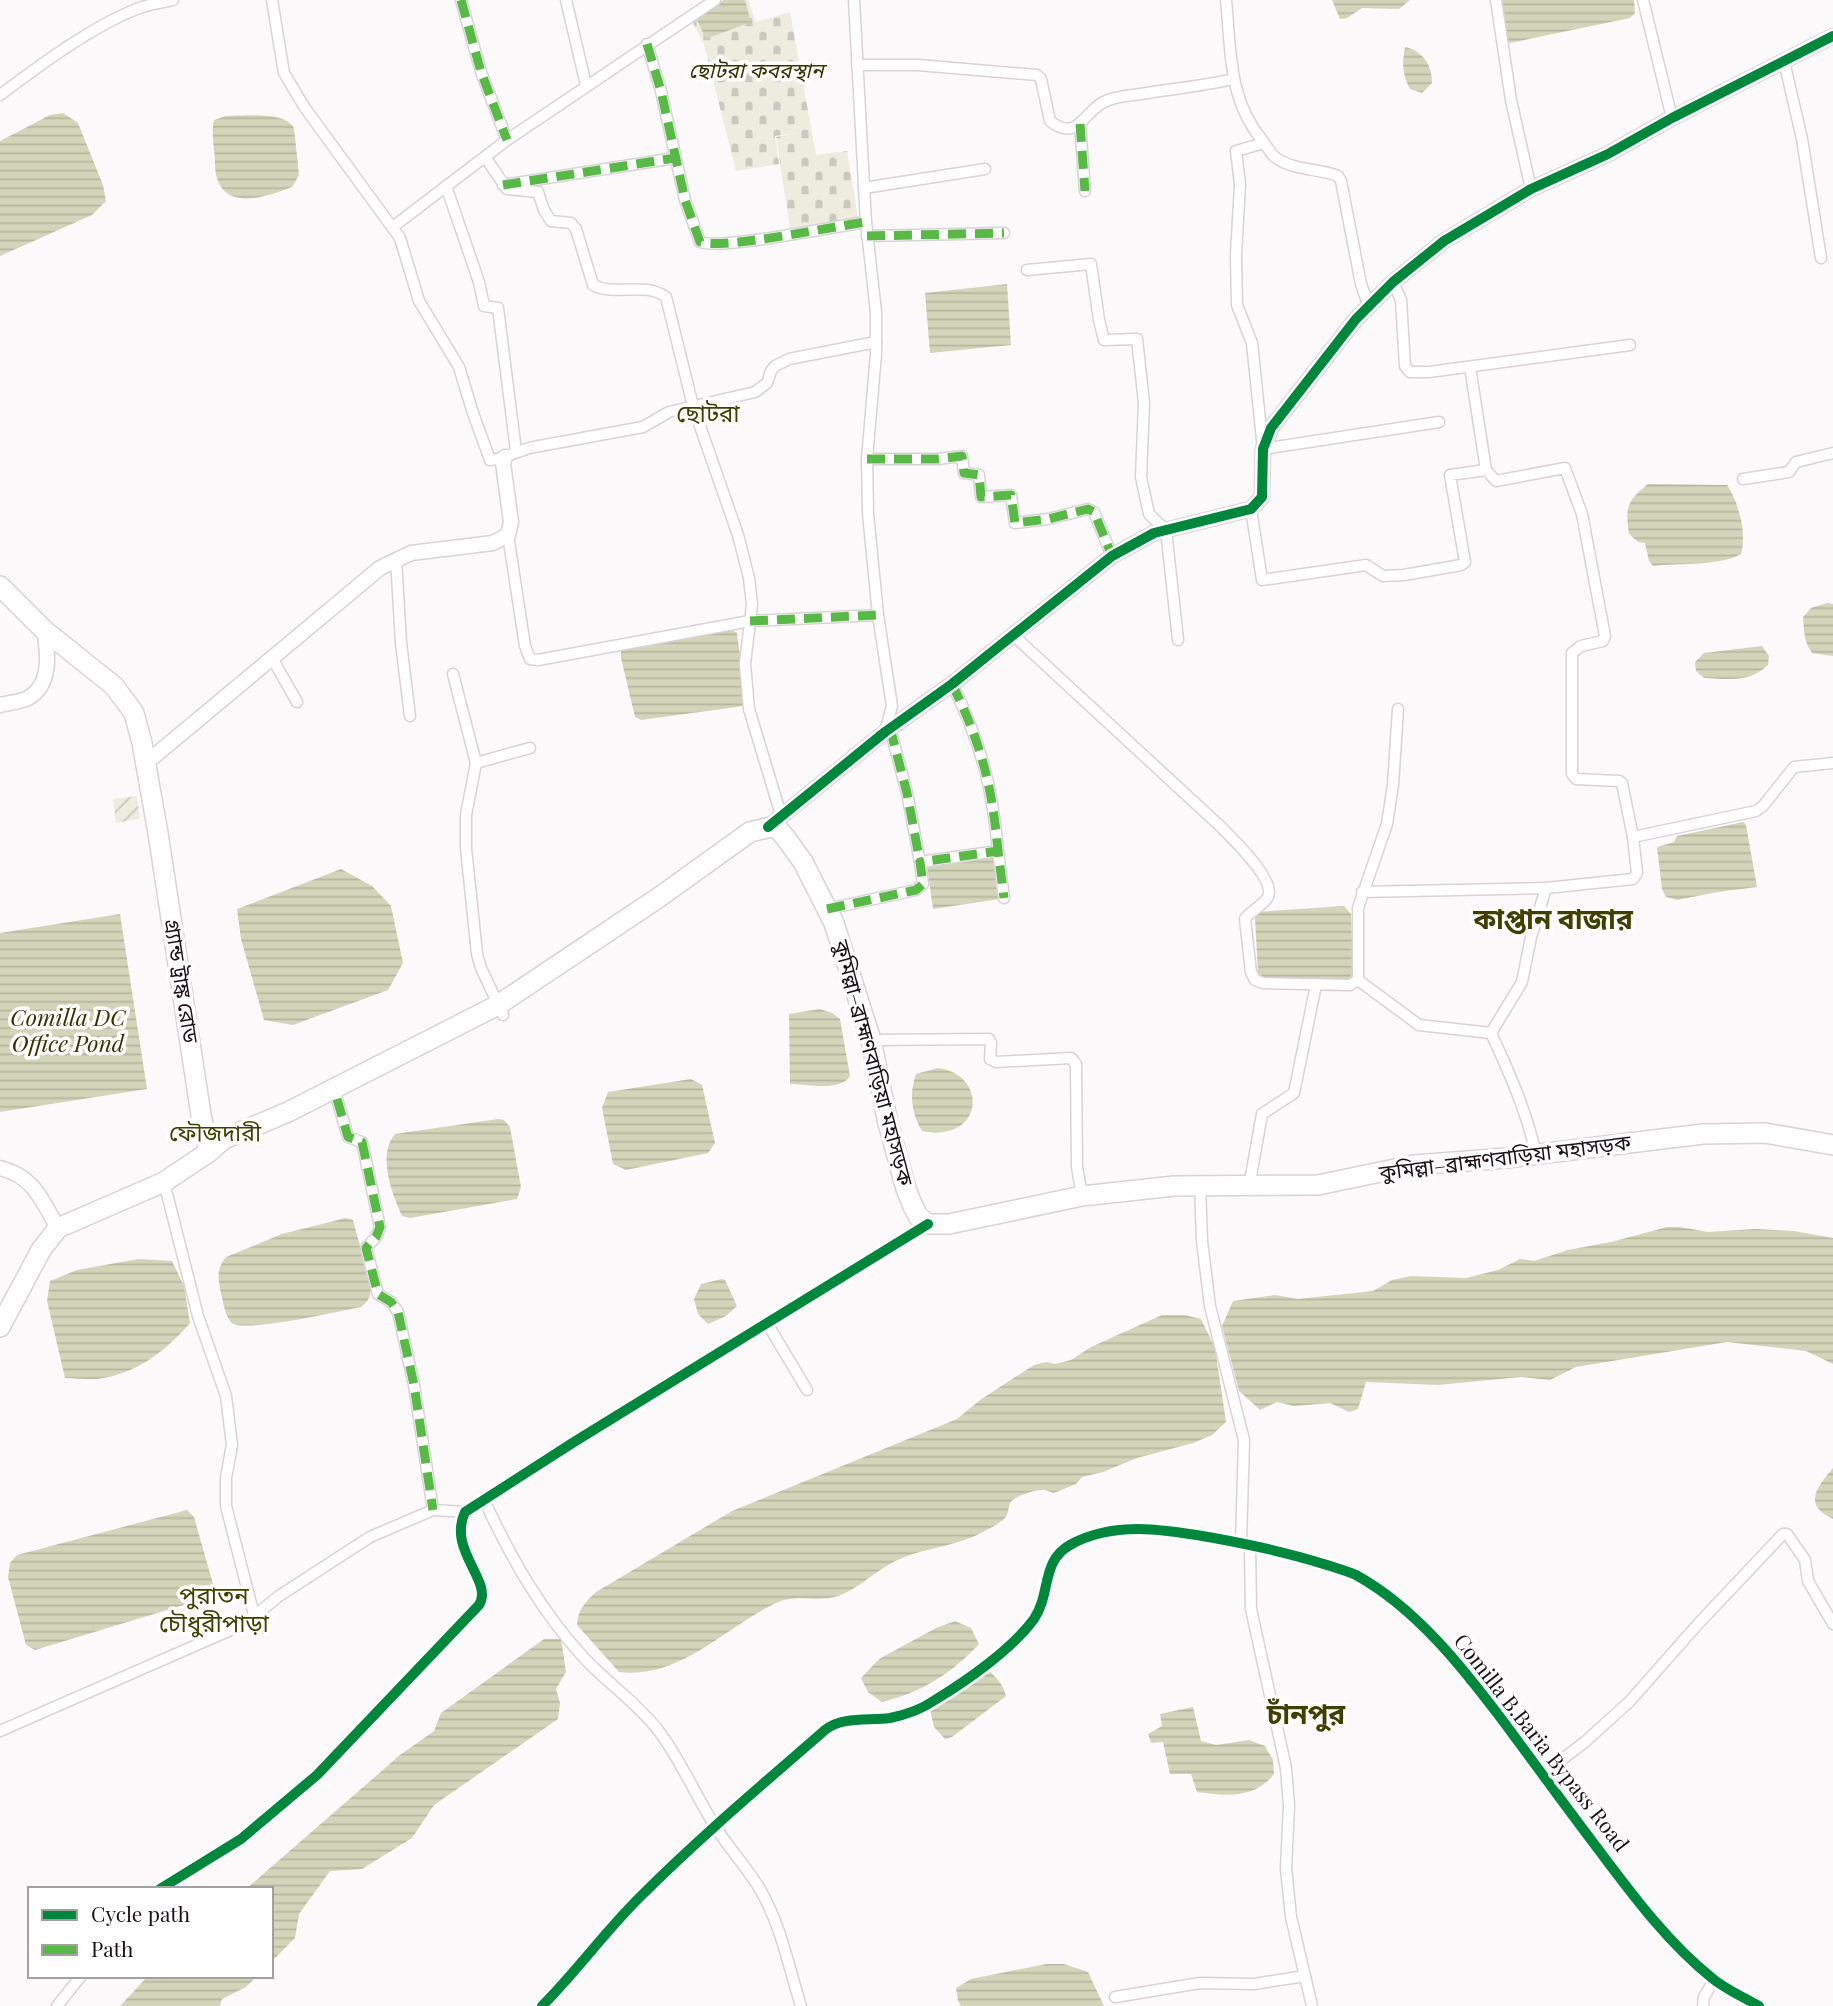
<svg xmlns="http://www.w3.org/2000/svg" width="1833" height="2006" font-family="'Playfair Display','Noto Sans Bengali',serif">
  <style>
    .cemetery { fill: url(#cemetery-stones) }
    .garden { fill: url(#garden-furrows) }
    .water { fill: url(#water-rules) }
    .lines { fill: none; stroke-linecap: round; stroke-linejoin: round }
    .street-casing { stroke: #d9d2d7; stroke-width: 13 }
    .secondary-casing { stroke: #d9d2d7; stroke-width: 17 }
    .highway-casing { stroke: #d9d2d7; stroke-width: 22 }
    .street { stroke: #fffefe; stroke-width: 10 }
    .secondary { stroke: #fffefe; stroke-width: 14 }
    .highway { stroke: #fffefe; stroke-width: 19 }
    .quiet { stroke: #58b947; stroke-width: 9; stroke-dasharray: 18 9; stroke-linecap: butt }
    .cycleway-casing { stroke: #fff; stroke-width: 15 }
    .cycleway { stroke: #00873e; stroke-width: 10 }
    .labels { text-anchor: middle; stroke-width: 7; stroke-linejoin: round; paint-order: stroke }
    .park-label { font-size: 21px; font-style: italic; fill: #333403; stroke: #fff }
    .street-label { font-size: 21px; fill: #1a1117; stroke: #fff }
    .water-label { font-size: 23px; font-style: italic; fill: #333403; stroke: #fff }
    .neighbourhood-label { font-size: 23px; fill: #3f4000; stroke: #fff }
    .quarter-label { font-size: 24px; fill: #3f4000; stroke: #fff }
    .district-label { font-size: 28px; font-weight: bold; fill: #3f4000; stroke: #fff }
  </style>
  <defs>
    <pattern id="cemetery-stones" width="16" height="16" patternUnits="userSpaceOnUse" patternTransform="scale(1.75)"><rect width="16" height="16" fill="#edecdf"/><path d="M2 7V4a2 2 0 0 1 4 0v3zM10 15v-3a2 2 0 0 1 4 0v3z" fill="#cbc9bf"/></pattern>
    <pattern id="garden-furrows" width="10" height="10" patternUnits="userSpaceOnUse" patternTransform="scale(1.75)"><rect width="10" height="10" fill="#edecdf"/><path d="M-1 1l2-2M0 10L10 0M9 11l2-2" fill="none" stroke="#cbc9bf"/></pattern>
    <pattern id="water-rules" width="6" height="5" patternUnits="userSpaceOnUse" patternTransform="scale(1.75)"><rect width="6" height="5" fill="#d3d5ba"/><path d="M0 2.5h6" fill="none" stroke="#b5b69f"/></pattern>
  </defs>
  <rect width="100%" height="100%" fill="#fcf9fb"/>
  <path class="cemetery" d="M724,0h24l8,22 34,-10 26,143 31,-4 11,67 -68,10 -14,-91 20,-4 -21,3 4,28 -43,7 -32,-126 -12,-24z"/>
  <path class="garden" d="M137,796l3,23 -24,4 -3,-24z"/>
  <g class="water">
    <path d="M724,0h21l6,22 -45,17 -10,-21z"/>
    <path d="M1332,0h78l-11,9 -37,-1 -15,10 -7,1z"/>
    <path d="M1499,0h135l1,13 -5,5 -120,25 -4,-4z"/>
    <path d="M1405,47c18,4 27,18 27,36l-10,10 -12,-4c-8,-15 -8,-25 -5,-42z"/>
    <path d="M63,113l15,10 25,62 3,16 -14,14 -92,41v-115l50,-26z"/>
    <path d="M226,116c18,0 59,-5 68,12l5,47 -7,12c-21,8 -63,24 -74,-6 -3,-7 -3,-15 -3,-22 -1,-13 -4,-26 -1,-39z"/>
    <path d="M1007,284l4,61 -81,8 -5,-60z"/>
    <path d="M1648,484l79,1c12,18 20,49 14,69 -19,12 -64,9 -88,12l-4,-5 -4,-18 -7,-1 -9,-8c-4,-27 -2,-33 19,-50z"/>
    <path d="M1827,603l6,1v52l-21,-3c-8,-11 -8,-22 -9,-36l8,-9z"/>
    <path d="M732,630l5,3 9,69 -2,4 -103,14 -6,-3 -14,-59v-8l33,-8z"/>
    <path d="M1762,646l7,10 -1,9c-19,18 -39,14 -64,13l-8,-7 -1,-9 9,-9z"/>
    <path d="M1743,822l3,3 11,62 -39,5 -41,8 -11,-3 -4,-8 -5,-42 17,-5 3,-6z"/>
    <path d="M993,856l7,43 -67,10 -6,-43z"/>
    <path d="M341,869l31,17 19,20 12,57 -15,27 -95,35 -29,-5 -23,-81 -4,-30z"/>
    <path d="M1344,906l7,8 2,58 -4,8 -86,-3 -5,-4 -3,-56 2,-5z"/>
    <path d="M120,914l27,175 -147,23v-179z"/>
    <path d="M820,1009l12,4 8,6 10,57c-10,16 -43,8 -60,8l-1,-70z"/>
    <path d="M938,1068c51,7 46,75 -16,63 -11,-18 -13,-38 -6,-57z"/>
    <path d="M691,1079l11,6 13,58 -7,10 -82,17 -13,-6 -11,-56 6,-16z"/>
    <path d="M498,1119l6,1 6,7 11,60 -4,12 -107,19 -8,-2c-10,-22 -25,-61 -7,-82z"/>
    <path d="M346,1218l7,2 1,4 17,62c0,10 -2,15 -10,21 -20,4 -117,26 -129,16 -7,-6 -9,-22 -11,-30 -3,-15 -5,-24 5,-36l56,-23z"/>
    <path d="M1667,1227h13l28,5 47,-3 39,2 39,7v126l-27,-13 -79,-9 -151,25 -26,13 -29,-3 -83,8 -72,-3 -8,27 -9,3 -19,-9 -36,3 -17,-4 -17,8 -21,-19 -17,-65 11,-25 42,-6 23,4 75,-8 19,-11 19,-4 55,2 32,-8 22,-11 14,2 34,-11 43,-8z"/>
    <path d="M138,1259l34,2 12,25 6,37c-24,28 -54,51 -92,56 -10,1 -23,-1 -33,-1l-18,-77 3,-20 27,-11z"/>
    <path d="M722,1279l3,1 12,26 -11,10 -18,8 -10,-10 -4,-15 7,-15z"/>
    <path d="M1162,1315h23l16,4 14,29 11,74 -14,13 -19,8 -56,15 -34,14 -21,5 -6,7 -22,9c-3,-1 -6,-2 -10,-3 -7,-1 -30,6 -34,13 -2,5 -1,10 -5,15 -6,6 -15,10 -22,14 -26,14 -54,15 -81,26 -23,9 -40,29 -64,38 -21,7 -41,-3 -62,7 -51,24 -95,76 -157,69l-42,-47c1,-15 8,-23 19,-33l136,-81 225,-92 23,-19 54,-35 12,-3 9,2 16,-4 20,-13z"/>
    <path d="M1833,1468v51c-31,-14 -16,-32 0,-51z"/>
    <path d="M187,1510l7,7 21,74 -5,6 -175,53 -9,-5 -18,-68 2,-14 7,-8z"/>
    <path d="M955,1621l16,7 8,16c-28,30 -57,48 -97,58l-14,-10 -7,-14 18,-19 57,-31z"/>
    <path d="M544,1639h17l5,33 -10,17 4,14 -2,16 -124,86 -22,33 -50,31 -32,2 -31,43 -4,24 -24,24v-73h-25l154,-134 34,-24 7,-18z"/>
    <path d="M987,1669c9,8 16,15 19,27l-54,41 -7,2 -11,-12 -4,-17z"/>
    <path d="M1193,1707l8,34 15,4 33,-5 16,6 8,14 1,14c-19,25 -48,22 -77,18l-6,-18h-21l-7,-32 -12,1 -3,-9 14,-8 -2,-12z"/>
    <path d="M1046,1964h18l24,8 16,34h-143l-3,-5 -2,-13 15,-9z"/>
    <path d="M148,1976h109l-11,11 -24,12 -2,7h-100z"/>
  </g>
  <g class="lines">
    <g class="street-casing">
      <g id="street">
        <path d="M272,0l12,73 21,35 95,130 19,63 40,66 13,43 18,50c15,-1 28,-10 44,-13l109,-20 26,-15 86,-20 12,-9 4,-12 4,-5 14,-7 87,-17"/>
        <path d="M461,0l20,72 26,68"/>
        <path d="M566,0l20,85"/>
        <path d="M854,0l12,222 10,90v42l-9,105 1,54 10,102 14,91 -7,26"/>
        <path d="M1226,0c5,50 2,99 36,140 4,5 8,13 13,17 18,14 43,11 63,19l3,5 20,103 8,23"/>
        <path d="M1496,0l15,100 20,89"/>
        <path d="M1643,0l29,118"/>
        <path d="M647,44l14,47 24,109 15,42c21,8 136,-16 166,-20"/>
        <path d="M1784,61l18,78 19,119"/>
        <path d="M857,65h61l119,10 4,4 9,42c28,22 34,-10 54,-19 11,-6 25,-6 37,-8 31,-5 62,-8 92,-15"/>
        <path d="M0,95c40,-30 95,-71 142,-88 10,-3 21,-5 31,-7"/>
        <path d="M1080,124l5,67"/>
        <path d="M1264,143l-28,8 4,33 -4,71 1,50 15,38 11,106 176,-27"/>
        <path d="M485,157l22,32 31,3 6,18 7,11 20,2 5,6 17,56c23,12 51,-4 73,12l27,109 45,129 11,43 3,27 -7,59 4,45 32,106"/>
        <path d="M503,185l172,-27"/>
        <path d="M446,186l33,96 5,24 14,2 18,143"/>
        <path d="M864,188l121,-19"/>
        <path d="M394,226l113,-86 208,-140"/>
        <path d="M867,236l137,-3"/>
        <path d="M1027,270l64,-6 8,56 5,20 33,-1 7,64 -3,74 8,37 17,16 12,110"/>
        <path d="M1393,282l8,18 4,66 5,6h19l201,-27"/>
        <path d="M1470,367l16,103"/>
        <path d="M867,459h71l24,-3 2,17 15,2 2,22 30,-2 4,28 33,-4 40,-10 6,3 18,44"/>
        <path d="M1743,479l46,-7 7,-10 37,-9"/>
        <path d="M1251,509l11,71 104,-15 17,11 21,-1 57,-10 4,-3 -15,-87 36,-5 10,11 69,-13 17,46 23,122 -2,5 -22,5 -9,7v121l4,5 43,2 3,2 11,54"/>
        <path d="M508,535l17,111 5,13 8,1 212,-39 128,-6"/>
        <path d="M396,559l5,84 9,73"/>
        <path d="M1013,635l207,191c12,12 56,54 48,71 -4,8 -18,14 -23,22l6,53 4,8 8,3 87,2 8,-5"/>
        <path d="M272,658l25,44"/>
        <path d="M453,674l23,89"/>
        <path d="M952,684c29,59 40,101 46,167"/>
        <path d="M890,728l17,65 13,69"/>
        <path d="M1362,892l184,-4"/>
        <path d="M827,909l89,-19 7,-6 -3,-22 78,-11 6,47"/>
        <path d="M1358,980v-72l29,-84 6,-39 5,-76"/>
        <path d="M1358,980l61,45 72,8"/>
        <path d="M503,1015l-22,-47 -4,-14 -11,-106v-33l10,-52 54,-15"/>
        <path d="M871,1040l118,-1 2,4 -1,16 6,3 75,-4 5,6 1,103 5,29"/>
        <path d="M337,1099l11,38 14,5 18,85 -4,10 -10,11 12,46 13,8 7,10 16,73 19,125"/>
        <path d="M1536,1155c-9,-43 -27,-83 -45,-122l31,-51 9,-45 15,-49 87,-9 4,-6 -4,-36 123,-26 7,-5 31,-39 39,-4"/>
        <path d="M164,1182l34,134 28,80 6,49 -6,33v28l28,109"/>
        <path d="M1200,1185l2,56 8,65 34,134 -3,103"/>
        <path d="M1249,1187l13,-73 32,-21 22,-108"/>
        <path d="M767,1323l40,67"/>
        <path d="M484,1500c27,58 58,113 102,160 23,24 52,44 72,70 23,30 37,65 57,96 14,23 33,42 46,65 20,35 28,77 40,115"/>
        <path d="M1250,1545l1,64 35,159 3,38 -3,62 5,49 21,89"/>
        <path d="M0,1731l233,-102 14,-7 32,-26 91,-59 63,-27 32,2"/>
        <path d="M1542,1775l44,-34 44,-40 68,-77 85,-90h4l18,26 3,21 25,43"/>
        <path d="M160,1889l81,-50 76,-64 162,-170c15,-24 -32,-54 -14,-93l109,-70 354,-218"/>
        <path d="M1115,1997l85,-14 54,1 51,-8"/>
        <path d="M57,2006l24,-30"/>
        <path d="M542,2006c35,-35 64,-76 100,-111 58,-58 121,-111 183,-165 17,-14 44,-9 65,-12 15,-3 32,-9 45,-18 33,-20 77,-51 99,-81 17,-25 7,-58 36,-74 45,-25 96,-15 144,-7 38,7 76,15 113,27 9,3 20,6 29,10 60,33 107,93 147,146 32,43 63,86 95,128 34,45 69,93 114,129 13,11 31,19 47,28"/>
        <path d="M1703,2006l1,-9 10,-17"/>
      </g>
    </g>
    <g class="secondary-casing">
      <g id="secondary">
        <path d="M0,705c9,-2 20,-3 28,-7 24,-13 20,-46 16,-68"/>
        <path d="M146,763l234,-195 31,-15 82,-10 15,-8 3,-13 -8,-59 2,-6"/>
        <path d="M768,827l117,-95 67,-48 160,-128 42,-23 97,-24 11,-12 1,-48 8,-21 85,-109 37,-37 51,-41 87,-52 77,-35 64,-36 161,-82"/>
        <path d="M0,1168c34,8 42,33 58,60"/>
      </g>
    </g>
    <g class="highway-casing">
      <g id="highway">
        <path d="M0,586l44,44 70,56 20,27 8,30 16,90 43,282 8,37 -45,30 -106,46 -17,22 -41,77"/>
        <path d="M209,1152l15,-13 64,-27 210,-107 160,-107 92,-66 21,-5 6,1 8,9 18,25 31,61 37,117 17,83 18,66 6,15 6,12 10,8h21l133,-28 92,-10 144,-1 96,-20 93,-7 196,-24 62,-1 68,12"/>
      </g>
    </g>
    <use href="#street" class="street"/>
    <use href="#secondary" class="secondary"/>
    <use href="#highway" class="highway"/>
    <g class="quiet">
      <path d="M461,0l20,72 26,68"/>
      <path d="M647,44l14,47 24,109 15,42c21,8 136,-16 166,-20"/>
      <path d="M1080,124l5,67"/>
      <path d="M503,185l172,-27"/>
      <path d="M867,236l137,-3"/>
      <path d="M867,459h71l24,-3 2,17 15,2 2,22 30,-2 4,28 33,-4 40,-10 6,3 18,44"/>
      <path d="M750,621l128,-6"/>
      <path d="M952,684c29,59 40,101 46,167"/>
      <path d="M890,728l17,65 13,69"/>
      <path d="M827,909l89,-19 7,-6 -3,-22 78,-11 6,47"/>
      <path d="M337,1099l11,38 14,5 18,85 -4,10 -10,11 12,46 13,8 7,10 16,73 19,125"/>
    </g>
    <g class="cycleway-casing">
      <g id="cycleway">
        <path d="M768,827l117,-95 67,-48 160,-128 42,-23 97,-24 11,-12 1,-48 8,-21 85,-109 37,-37 51,-41 87,-52 77,-35 64,-36 161,-82"/>
        <path d="M160,1889l81,-50 76,-64 162,-170c15,-24 -32,-54 -14,-93l109,-70 354,-218"/>
        <path d="M542,2006c35,-35 64,-76 100,-111 58,-58 121,-111 183,-165 17,-14 44,-9 65,-12 15,-3 32,-9 45,-18 33,-20 77,-51 99,-81 17,-25 7,-58 36,-74 45,-25 96,-15 144,-7 38,7 76,15 113,27 9,3 20,6 29,10 60,33 107,93 147,146 32,43 63,86 95,128 34,45 69,93 114,129 13,11 31,19 47,28"/>
      </g>
    </g>
    <use href="#cycleway" class="cycleway"/>
  </g>
  <g class="labels">
    <g class="park-label">
      <text x="756" y="78">ছোটরা কবরস্থান</text>
    </g>
    <g class="street-label">
      <text transform="translate(181 981) rotate(81)" y="7">গ্র্যান্ড ট্রাঙ্ক রোড</text>
      <text transform="translate(873 1063) rotate(75)" y="7">কুমিল্লা–ব্রাহ্মণবাড়িয়া মহাসড়ক</text>
      <text transform="translate(1505 1158) rotate(-7)" y="7">কুমিল্লা–ব্রাহ্মণবাড়িয়া মহাসড়ক</text>
      <text transform="translate(1541 1743) rotate(52)" y="7">Comilla B.Baria Bypass Road</text>
    </g>
    <g class="water-label">
      <text x="68" y="1026">Comilla DC<tspan x="68" dy="26">Office Pond</tspan></text>
    </g>
    <g class="neighbourhood-label">
      <text x="215" y="1141">ফৌজদারী</text>
    </g>
    <g class="quarter-label">
      <text x="708" y="422">ছোটরা</text>
      <text x="214" y="1604">পুরাতন<tspan x="214" dy="28">চৌধুরীপাড়া</tspan></text>
    </g>
    <g class="district-label">
      <text x="1553" y="929">কাপ্তান বাজার</text>
      <text x="1306" y="1724">চাঁনপুর</text>
    </g>
  </g>
  <rect x="28" y="1887" width="245" height="91" fill="#ffffff" stroke="#a3a0a2" stroke-width="2"/>
  <rect x="42" y="1910" width="35" height="10" fill="#00873e" stroke="#a3a0a2" stroke-width="2"/>
  <text x="91" y="1922" font-size="21" fill="#1a1117">Cycle path</text>
  <rect x="42" y="1945" width="35" height="10" fill="#58b947" stroke="#a3a0a2" stroke-width="2"/>
  <text x="91" y="1957" font-size="21" fill="#1a1117">Path</text>
</svg>
